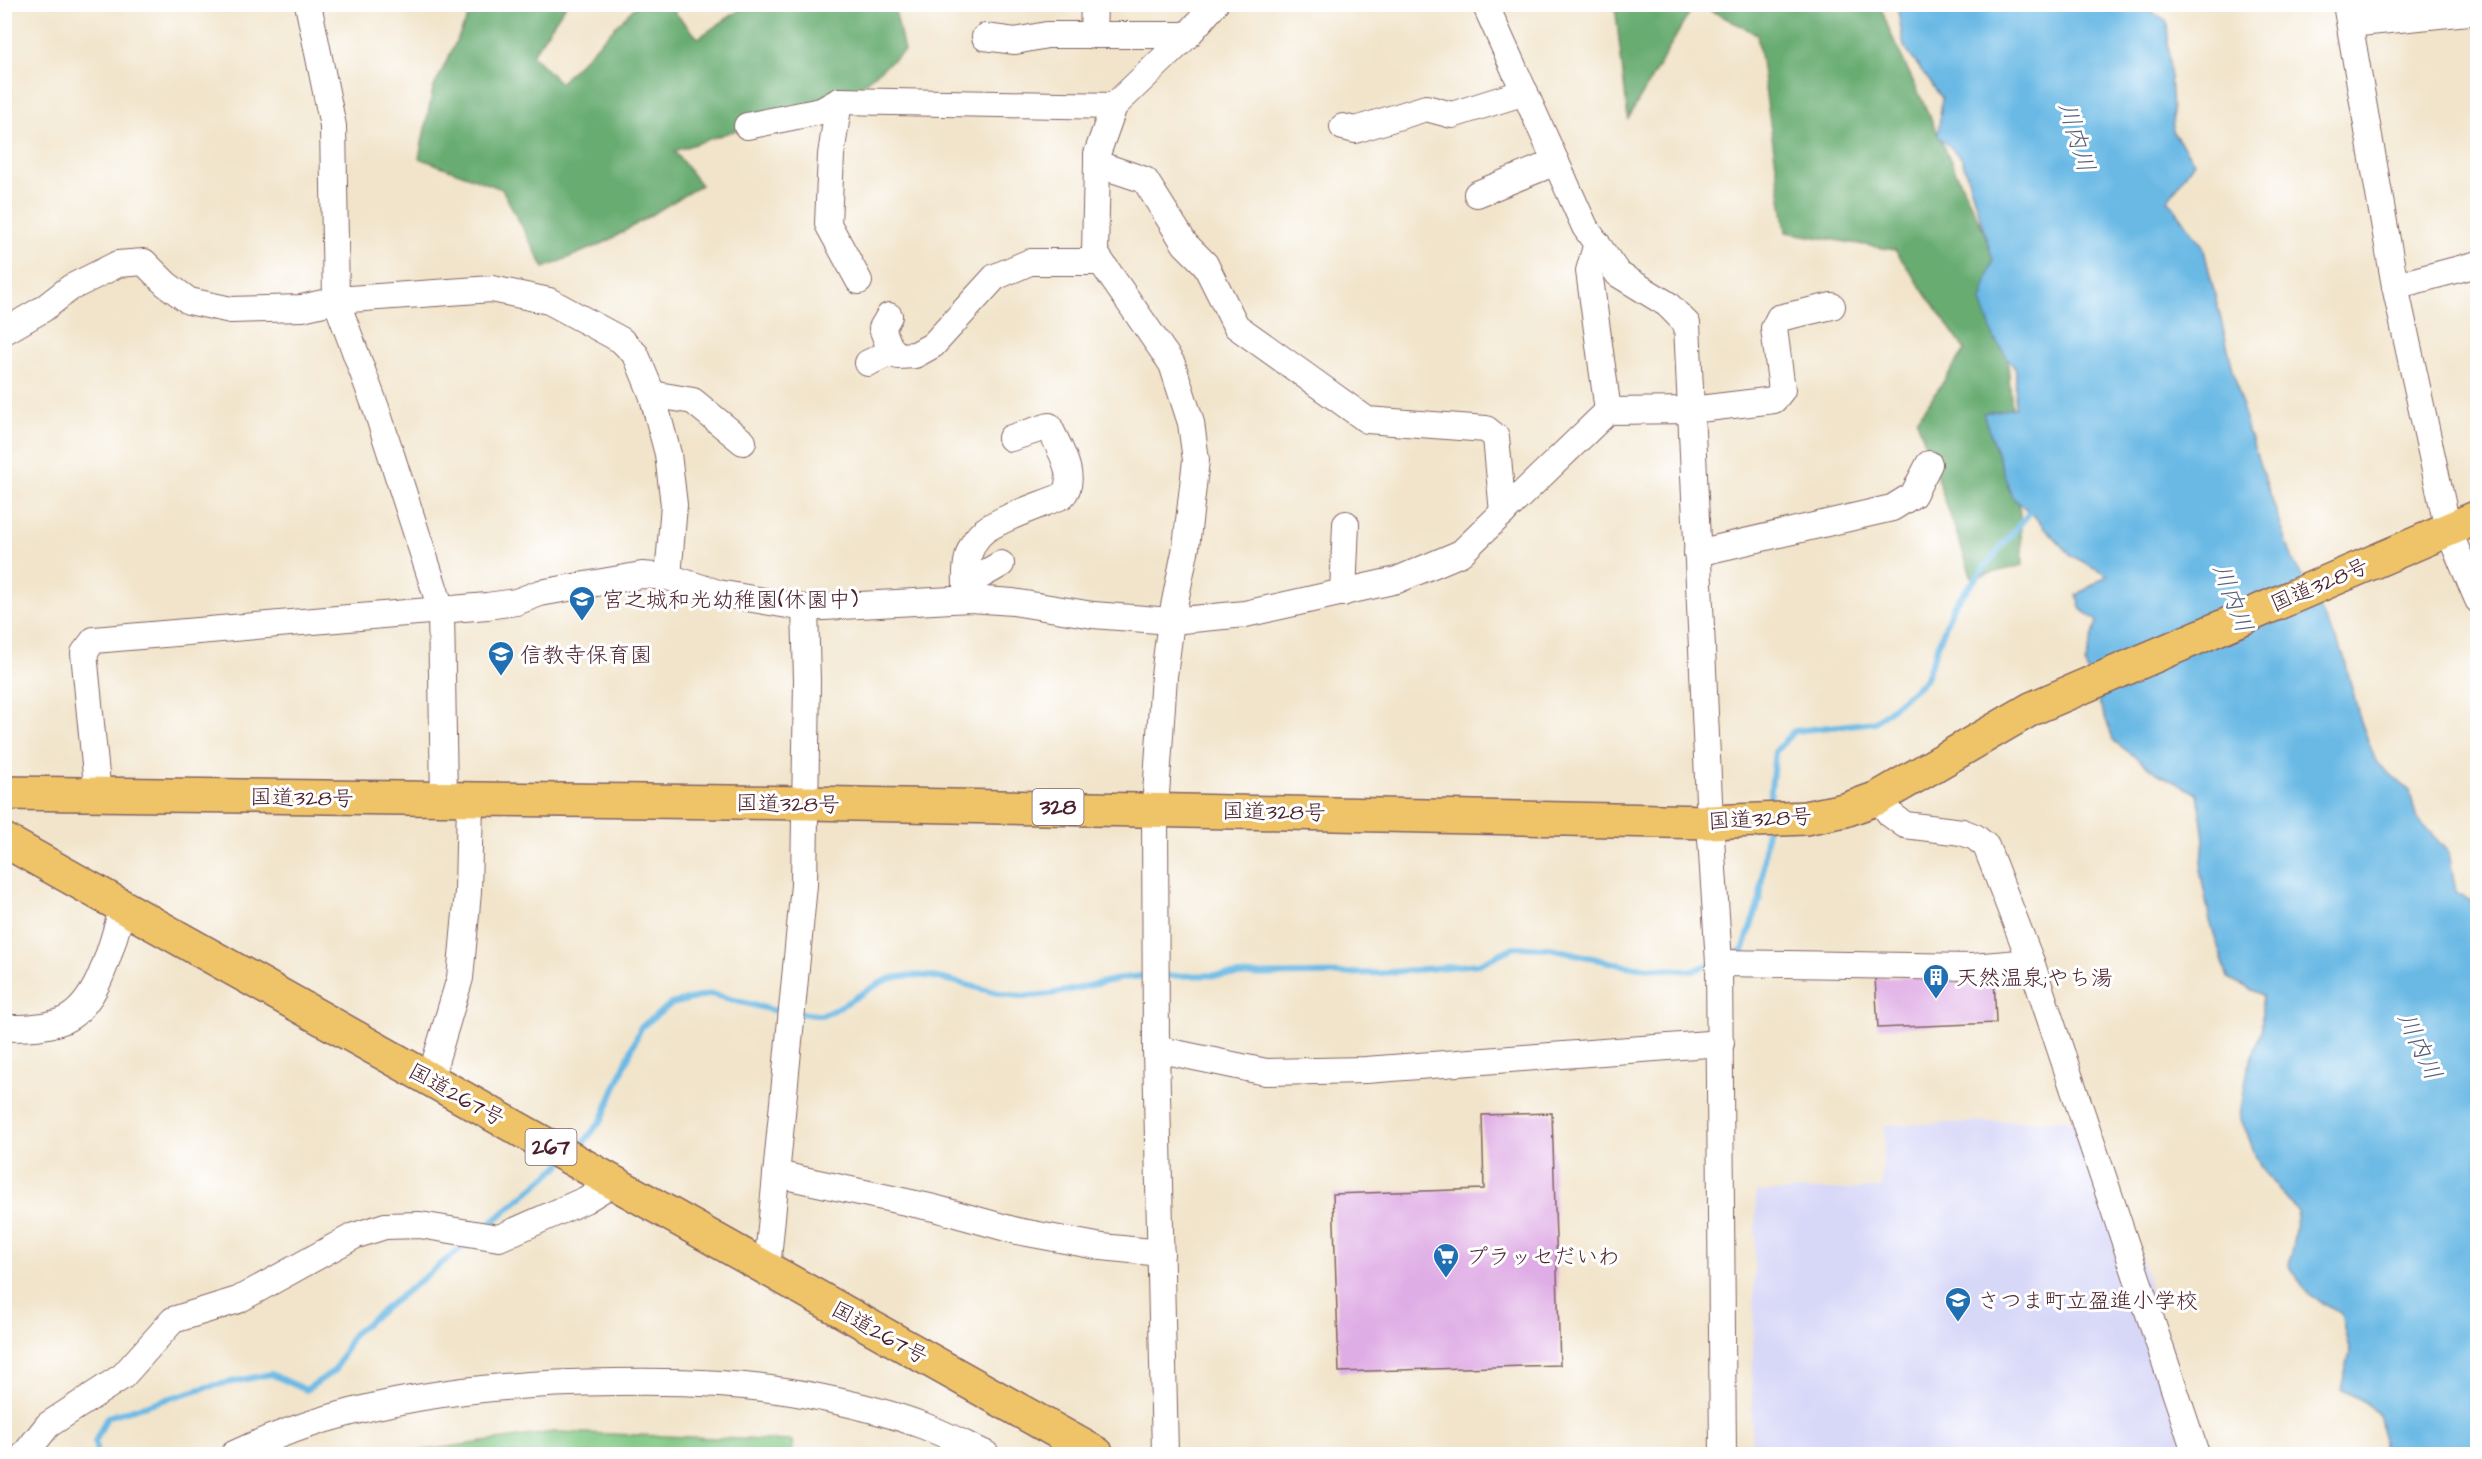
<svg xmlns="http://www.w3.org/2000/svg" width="2482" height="1459" font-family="'Architects Daughter','Klee One',sans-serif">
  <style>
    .built { fill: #d7d7f8 }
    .green { fill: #80c883; stroke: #657457; stroke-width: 1.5 }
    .forest { fill: #68ac71; stroke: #59664e; stroke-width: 1.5 }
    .water { fill: #6bb9e5; stroke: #5a6c88; stroke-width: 1.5 }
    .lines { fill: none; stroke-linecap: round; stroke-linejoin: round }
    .stream { stroke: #6bb9e5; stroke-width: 6 }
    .building { fill: #dfade5 }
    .minor-casing { stroke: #846463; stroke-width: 28 }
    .highway-casing { stroke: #846463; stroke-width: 36 }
    .minor { stroke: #fff; stroke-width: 26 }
    .highway { stroke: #efc469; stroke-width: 33 }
    .labels { text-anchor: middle; stroke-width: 6; stroke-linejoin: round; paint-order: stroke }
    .shield { fill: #fff; stroke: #80626b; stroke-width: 1.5 }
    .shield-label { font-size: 21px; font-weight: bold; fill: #4a1f2b }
    .street-label { font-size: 22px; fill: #4a1f2b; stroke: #fff }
    .poi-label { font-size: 22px; fill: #4a1f2b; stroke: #fff; text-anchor: start }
    .water-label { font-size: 24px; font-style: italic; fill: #575d75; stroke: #fff }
  </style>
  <rect width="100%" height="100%" fill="#fff"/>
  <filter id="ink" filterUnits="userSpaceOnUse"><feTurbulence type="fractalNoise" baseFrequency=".0167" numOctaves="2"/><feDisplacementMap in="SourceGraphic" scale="12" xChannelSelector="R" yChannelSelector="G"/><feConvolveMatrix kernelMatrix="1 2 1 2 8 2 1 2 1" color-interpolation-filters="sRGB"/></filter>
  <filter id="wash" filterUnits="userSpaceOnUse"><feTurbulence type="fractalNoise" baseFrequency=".008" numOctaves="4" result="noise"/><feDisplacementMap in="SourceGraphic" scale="24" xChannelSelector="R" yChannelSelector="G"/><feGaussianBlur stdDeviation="1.35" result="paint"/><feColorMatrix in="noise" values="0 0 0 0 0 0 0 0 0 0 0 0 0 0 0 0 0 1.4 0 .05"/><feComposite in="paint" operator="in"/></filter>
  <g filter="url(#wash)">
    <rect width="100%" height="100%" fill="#f1e4ca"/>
    <path class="built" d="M2093,1119l115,335h-457l5,-262 125,-4 4,-63z"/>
    <path class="green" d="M554,1432l238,9 1,13h-393z"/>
    <g class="forest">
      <path d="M474,5h92l-34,50 28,28 77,-78h31l30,33 49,-33h147l10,46 -75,60 -72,12 -83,28 27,34 -93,56 -64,27 -42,-79 -83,-31 14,-69z"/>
      <path d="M1615,5h79l-66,114z"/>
      <path d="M1700,5h180l10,27 109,232 17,191 7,110 -51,13 -55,-158 48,-70 -70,-100 -109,-18 -29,-198z"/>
    </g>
    <path class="water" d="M1897,5h244l26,17 6,110 21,30 -26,38 35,46 45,185 45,129 50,93 16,63 17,46 34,29 6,26 33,36 7,39 21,13v549h-95c0,-44 -2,-44 -41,-65l9,-36 -9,-39 -33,-20 -19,-29 9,-53 -38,-46 -20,-50 8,-49 14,-39v-33l-34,-17 -18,-57 -9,-47 3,-35 -6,-45 -41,-21 -43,-32 -29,-76 12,-44 -17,-13 -3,-13 31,-20 -36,-19 -38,-40 -22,-19 -29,-84 32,-5 1,-38 -22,-32 -13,-37 12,-41 -31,-101 -24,-23 4,-38 -38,-51z"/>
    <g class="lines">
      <g class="stream">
        <path d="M1769,809l6,-57 19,-21 81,-9 50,-42 28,-74 81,-99"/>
        <path d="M1735,953l8,-2 17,-52 7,-71"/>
        <path d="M1161,976l221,-3 97,-9 35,-17 36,1 76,18 67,5 19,-8"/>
        <path d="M797,1013c7,0 15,2 23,2 15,-1 51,-30 69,-36 47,-14 92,18 139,17 42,-1 83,-21 123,-20"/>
        <path d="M578,1150l24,-31 39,-92 30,-23 40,-10 61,16 15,2"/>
        <path d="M484,1229l77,-65"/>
        <path d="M97,1454l-2,-12 12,-25 100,-30 64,-13 35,16 29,-20 18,-36 117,-93"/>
      </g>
    </g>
    <g id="blocks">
      <g class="building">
        <path d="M1994,975l2,48 -118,5 -3,-50z"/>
        <path d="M1552,1113l8,252 -221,7 -6,-178 151,-5 -2,-74z"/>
      </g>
    </g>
  </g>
  <g filter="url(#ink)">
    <use href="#blocks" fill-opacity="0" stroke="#846463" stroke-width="1.5"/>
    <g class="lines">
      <g class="minor-casing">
        <g id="minor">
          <path d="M308,4l25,122 3,174 40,108 65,201 3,190"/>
          <path d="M1485,4l100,223 33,47 49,30 20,20 23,498 9,141 4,491"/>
          <path d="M2346,4l49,282 53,244 30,70"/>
          <path d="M2350,24l128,-13"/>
          <path d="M1093,35l1,-31"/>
          <path d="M985,37l30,4 32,-6h141"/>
          <path d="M839,101l-8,54 -3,69 31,57"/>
          <path d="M747,126l74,-15 18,-10 275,5"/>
          <path d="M1343,127l12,3 71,-22 26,7 73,-23"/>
          <path d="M1097,164l48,16 40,64 20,20 31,62 131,94 119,9 10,8 7,76"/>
          <path d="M1477,194l79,-32"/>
          <path d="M1597,243l-8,28 19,140"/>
          <path d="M2395,286l83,-22"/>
          <path d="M889,316l-7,12 7,18 9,10 17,-1 18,-10 62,-68 35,-15h70"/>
          <path d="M7,330l36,-21 27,-21 48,-24 26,-2 22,22 23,17 42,9 71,-2 34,-8 156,-11 57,12 72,39 15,15 16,39 16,60 6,51 -6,72"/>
          <path d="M868,363l25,-12"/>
          <path d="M652,394l41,7 50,41"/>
          <path d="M1697,553l195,-45 21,-13 16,-31"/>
          <path d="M966,584c-1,-18 2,-40 18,-53 17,-13 57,-26 78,-35 18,-18 -5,-51 -13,-70l-38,12"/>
          <path d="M1343,593l3,-69"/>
          <path d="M970,599l-4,-15 35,-20"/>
          <path d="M98,795l-14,-142 10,-13 393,-34 29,-4 24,-9 102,-18 26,2 50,16 87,15 165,-9 43,3 80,13 78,6 74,-7 152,-34 64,-27 147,-142 83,-1 83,-10 8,-10 -8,-62 5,-10 53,-12"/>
          <path d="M1878,798l12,16 15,11 57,7 13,5 11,9 45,116 165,492"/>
          <path d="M1719,963l253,4 59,-5"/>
          <path d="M4,1028c18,0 35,0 52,-5 43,-11 55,-79 67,-116"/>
          <path d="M1156,1049l110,23 100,-2 355,-27"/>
          <path d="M430,1079l30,-101 8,-86 2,-92"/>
          <path d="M776,1174l158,34 83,23 85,16 59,6"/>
          <path d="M767,1269l37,-384 3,-205 -2,-72"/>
          <path d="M25,1454l23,-29 75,-49 50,-56 65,-20 116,-64 31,-10 35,-1 79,13 86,-38 28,-17"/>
          <path d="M234,1454c118,-56 252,-71 381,-72 69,-1 140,1 208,16 34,7 69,16 101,28 21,8 42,19 62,28"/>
          <path d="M1165,1454l-9,-405 -1,-240 9,-133 7,-55 15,-74 10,-87 -5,-37 -19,-59 -77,-111 2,-89v-10l17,-48 74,-71 27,-31"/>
        </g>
      </g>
      <g class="highway-casing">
        <g id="highway">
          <path d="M4,793l802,10 904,19 95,-4 40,-8 33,-12 153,-89 447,-192"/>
          <path d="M4,840l1093,614"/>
        </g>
      </g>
      <use href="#minor" class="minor"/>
      <use href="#highway" class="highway"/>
    </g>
  </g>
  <defs>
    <g id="school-pin" transform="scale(1.35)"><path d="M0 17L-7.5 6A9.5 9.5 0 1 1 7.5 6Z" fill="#1f6fb2" stroke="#fff"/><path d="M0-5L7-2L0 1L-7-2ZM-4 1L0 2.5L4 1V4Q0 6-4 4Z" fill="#fff"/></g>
    <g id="building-pin" transform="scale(1.35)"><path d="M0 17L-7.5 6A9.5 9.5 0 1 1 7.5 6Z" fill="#1f6fb2" stroke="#fff"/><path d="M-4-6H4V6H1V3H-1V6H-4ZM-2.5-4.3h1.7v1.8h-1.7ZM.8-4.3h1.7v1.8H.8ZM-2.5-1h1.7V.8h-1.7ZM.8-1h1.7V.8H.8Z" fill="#fff"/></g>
    <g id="supermarket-pin" transform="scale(1.35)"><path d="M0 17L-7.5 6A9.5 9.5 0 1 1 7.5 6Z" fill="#1f6fb2" stroke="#fff"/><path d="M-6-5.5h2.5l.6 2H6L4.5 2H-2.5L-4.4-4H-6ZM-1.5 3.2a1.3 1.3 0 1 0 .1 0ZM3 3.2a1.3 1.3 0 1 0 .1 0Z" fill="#fff"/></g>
  </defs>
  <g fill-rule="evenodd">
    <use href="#school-pin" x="582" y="599"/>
    <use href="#school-pin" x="501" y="654"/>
    <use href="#building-pin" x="1936" y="977"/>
    <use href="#supermarket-pin" x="1446" y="1256"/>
    <use href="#school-pin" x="1958" y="1300"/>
  </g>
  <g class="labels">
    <g class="shield">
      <rect x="1032.5" y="789" width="51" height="36" rx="4.5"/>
      <rect x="525.5" y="1129" width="51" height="36" rx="4.5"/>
    </g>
    <g class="shield-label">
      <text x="1058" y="814">328</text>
      <text x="551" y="1154">267</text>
    </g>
    <g class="street-label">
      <text transform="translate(2319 584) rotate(-23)" y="8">国道328号</text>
      <text transform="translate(302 797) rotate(1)" y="8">国道328号</text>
      <text transform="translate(788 803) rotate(1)" y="8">国道328号</text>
      <text transform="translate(1274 811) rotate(1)" y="8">国道328号</text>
      <text transform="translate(1760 818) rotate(-3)" y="8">国道328号</text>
      <text transform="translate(457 1094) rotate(29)" y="8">国道267号</text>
      <text transform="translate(880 1332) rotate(29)" y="8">国道267号</text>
    </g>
    <g class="poi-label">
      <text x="602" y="607">宮之城和光幼稚園(休園中)</text>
      <text x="520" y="662">信教寺保育園</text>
      <text x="1956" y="985">天然温泉;やち湯</text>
      <text x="1466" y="1264">プラッセだいわ</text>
      <text x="1978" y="1308">さつま町立盈進小学校</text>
    </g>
    <g class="water-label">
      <text transform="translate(2077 137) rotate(73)" y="8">川内川</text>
      <text transform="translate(2233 598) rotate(69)" y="8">川内川</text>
      <text transform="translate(2420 1046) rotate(65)" y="8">川内川</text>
    </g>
  </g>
  <rect width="2482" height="1459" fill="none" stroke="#fff" stroke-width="24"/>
</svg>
